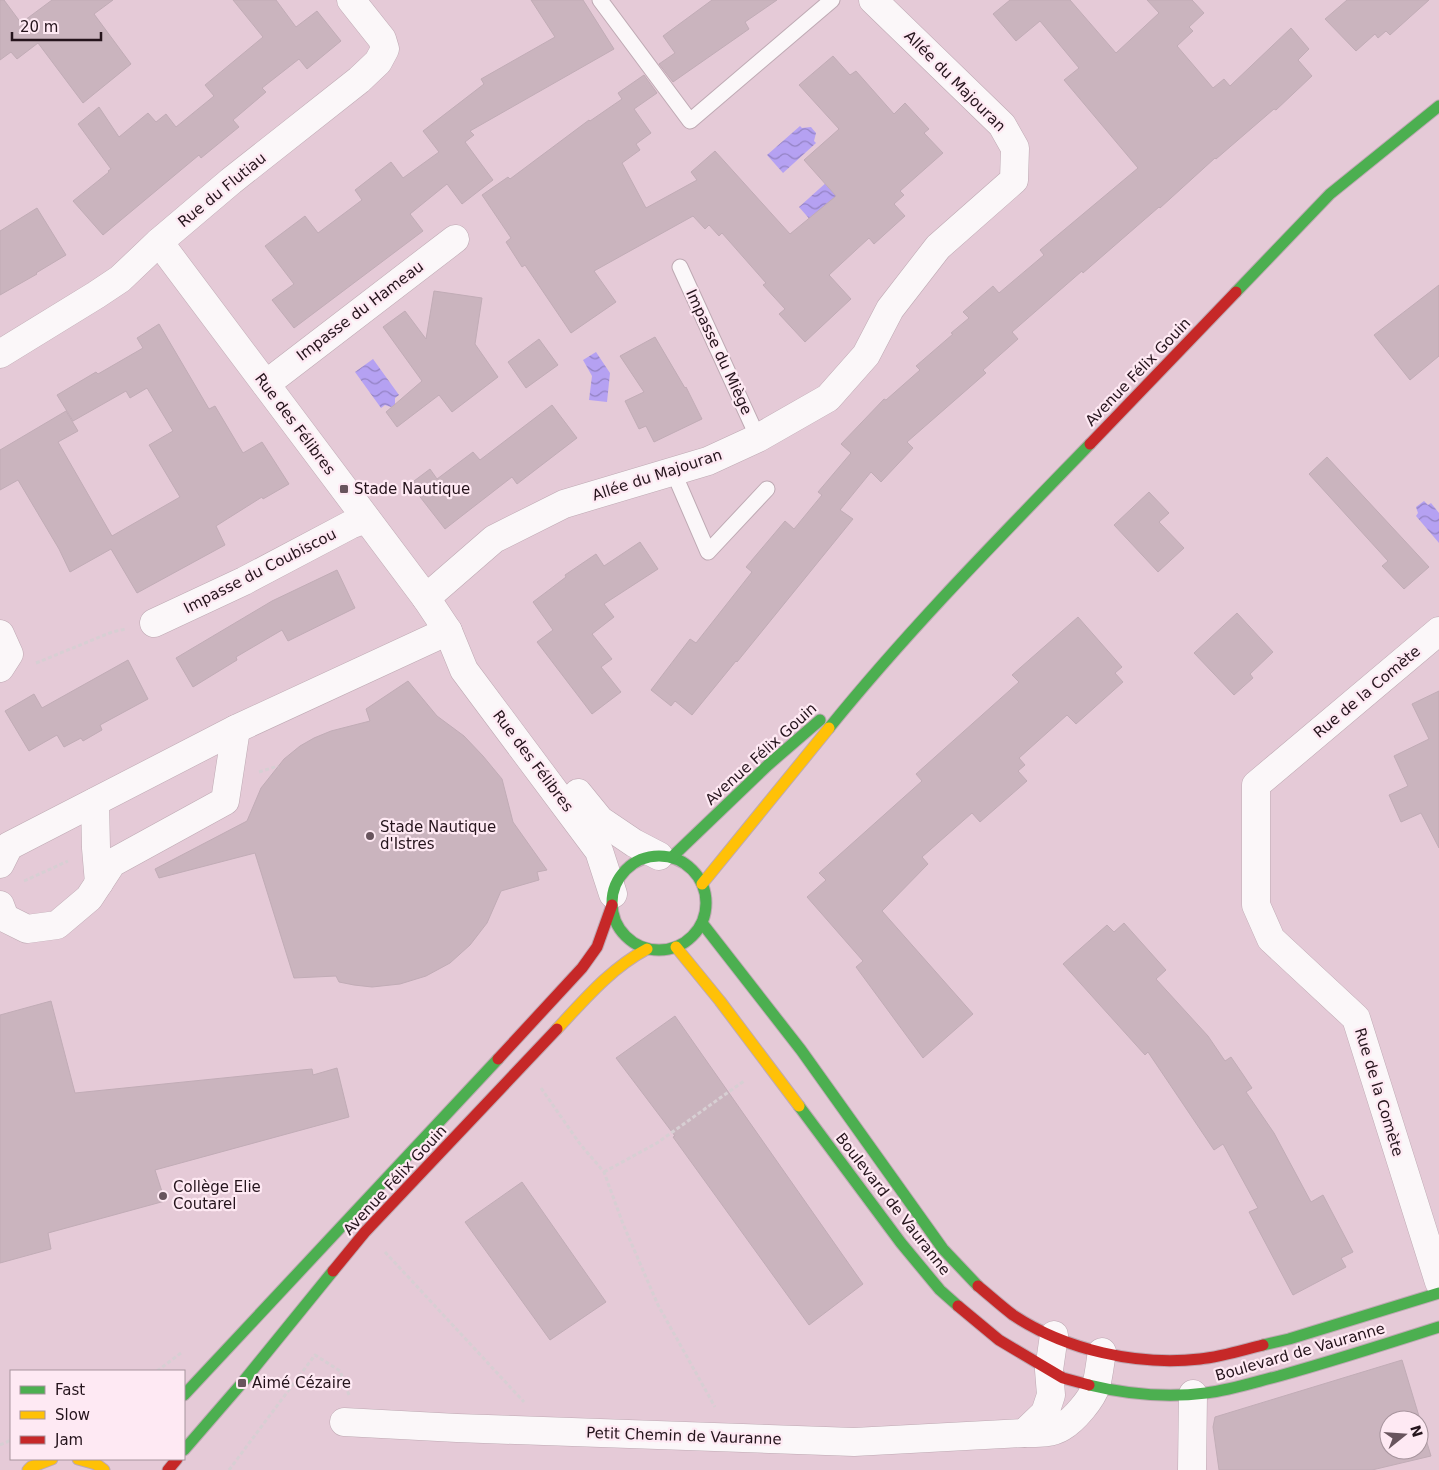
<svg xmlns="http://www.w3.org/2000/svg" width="1439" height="1470" font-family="'DejaVu Sans',sans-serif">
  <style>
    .water { fill: url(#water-waves) }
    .building { fill: #cab4be; stroke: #c1acb6; fill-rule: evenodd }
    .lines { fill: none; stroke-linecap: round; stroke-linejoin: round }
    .lane-casing { stroke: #bea9b3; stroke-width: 17 }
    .street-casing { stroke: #bea9b3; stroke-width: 29 }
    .fast-casing { stroke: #bea9b3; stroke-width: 13 }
    .slow-casing { stroke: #bea9b3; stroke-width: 13 }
    .jam-casing { stroke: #bea9b3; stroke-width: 13 }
    .path { stroke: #d7cfd3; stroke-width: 3; stroke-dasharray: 4 2.5; stroke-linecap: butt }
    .lane { stroke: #fbf7f9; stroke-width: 15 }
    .street { stroke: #fbf7f9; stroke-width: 28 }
    .fast { stroke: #4caf50; stroke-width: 11 }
    .slow { stroke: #ffc107; stroke-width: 11 }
    .jam { stroke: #c62828; stroke-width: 11 }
    .poi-dot { fill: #68545d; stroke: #fee9f3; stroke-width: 2 }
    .labels { text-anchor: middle; stroke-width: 4.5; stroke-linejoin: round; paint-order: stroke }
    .street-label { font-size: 15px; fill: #25141c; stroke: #fee9f3 }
    .poi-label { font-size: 15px; fill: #25141c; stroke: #fee9f3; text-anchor: start }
  </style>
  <defs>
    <pattern id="water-waves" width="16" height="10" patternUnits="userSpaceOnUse" patternTransform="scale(1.25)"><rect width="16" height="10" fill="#b5a1f2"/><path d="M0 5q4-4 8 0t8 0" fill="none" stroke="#9382c3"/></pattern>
  </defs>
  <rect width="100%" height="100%" fill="#e5cad7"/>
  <g class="water">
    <path d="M800,126l2,2 9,-1 5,6 -2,8 2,2 -33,30 -16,-18z"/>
    <path d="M828,181l14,15 -29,27 -14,-16z"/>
    <path d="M596,352l14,21 -3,29 -18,-2 3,-24 -9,-16z"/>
    <path d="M373,359l26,36 -4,3v7l-4,2 -6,-2 -4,3 -26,-36z"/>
    <path d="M1424,501l4,4 3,-2 8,10v30l-23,-27 2,-3 -2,-6z"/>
  </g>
  <g class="building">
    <path d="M0,0h4l17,23 31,-23h61l-19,14 37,50 -48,39 -45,-60 -21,16 -6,-7 -11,8z"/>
    <path d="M233,0h43l20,27 21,-16 24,30 -34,28 -8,-10 -37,29 4,4 -33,28 6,7 -38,31 -2,-3 -96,80 -30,-34 36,-29 -1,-1 3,-2 -33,-45 21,-17 20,30 29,-24 8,9 10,-8 10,13 38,-31 -9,-11 58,-48z"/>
    <path d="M531,0h52l31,49 -144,82 4,4 -9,7 28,38 -31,24 -15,-20 -37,30 13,17 -129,97 -22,-28 22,-16 -29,-38 40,-30 13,17 44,-33 -7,-10 36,-28 12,16 36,-26 -16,-21 61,-47 -3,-5 74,-42z"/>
    <path d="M712,0h65l-32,22 4,7 -76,53 -14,-18 16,-11 -12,-17z"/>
    <path d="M1010,0h60l46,53 43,-40 -12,-13h45l12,13 -15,14 4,4 -16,15 36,42 11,-9 6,7 61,-58 18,21 -11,11 14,16 -36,34 -2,-1 -58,50 -1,-1 -55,50 -1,-1 -76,66 -1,-2 -70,61 6,7 -35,31 3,3 -79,69 6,6 -32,34 -10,-10 -31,38 13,9 -116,143 -1,-1 -44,54 -17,-14 -4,5 -20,-16 39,-51 6,4 56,-71 -6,-5 39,-46 9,8 28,-34 -4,-3 33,-39 -10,-9 43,-45 2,1 34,-30 -4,-4 37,-32 -2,-1 18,-15 -6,-6 30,-26 6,7 45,-38 -4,-5 98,-82 -74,-88 15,-12 -39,-47 -24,20 -23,-27z"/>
    <path d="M1347,0h82l-39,35 -4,-4 -8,7 -3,-4 -19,17 -31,-32z"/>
    <path d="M833,56l17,19 6,-4 38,43 11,-11 24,26 -5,4 19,20 -43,38 4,4 -10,9 11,12 -31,28 -5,-6 -40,37 22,24 -46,43 -26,-28 6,-5 -22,-24 3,-2 -44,-50 -3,3 -10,-11 -4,4 -12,-13 -99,55 22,31 -45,31 -46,-68 -3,2 -16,-25 5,-4 -29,-43 26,-18 2,2 79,-59 1,1 32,-22 -4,-6 26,-18 13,18 -23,16 17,24 -15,11 4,6 -18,13 24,45 51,-28 -6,-8 24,-21 75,83 46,-38 -32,-36 35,-31 -40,-44z"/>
    <path d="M37,208l29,47 -30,18 1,1 -37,21v-64z"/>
    <path d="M1439,285v71l-29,24 -36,-45z"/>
    <path d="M434,291l48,7 -7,46 23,33 -46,35 -13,-17 -42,32 -11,-15 36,-31 -39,-54 22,-16 21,28z"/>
    <path d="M159,324l50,85 6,-3 28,47 19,-11 27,42 -26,15 -1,-2 -46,29 9,19 -88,48 -26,-44 -41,23 -11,-23 -41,-69 -18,10v-40l66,-39 12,20 -20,11 54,94 68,-39 -31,-52 24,-14 -26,-43 -17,10 -4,-7 -53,30 -16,-26 39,-23 2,2 45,-26 -6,-10z"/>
    <path d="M655,337l30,51 1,-1 16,32 -48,23 -8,-16 -7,3 -14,-28 19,-9 -24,-36z"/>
    <path d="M539,339l19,26 -32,23 -18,-26z"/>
    <path d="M552,405l25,33 -60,46 -5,-7 -67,52 -35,-45 20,-15 7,10 36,-27 7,8z"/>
    <path d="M1327,457l102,110 -25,22 -22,-23 6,-5 -79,-87z"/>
    <path d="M1149,492l20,21 -10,9 25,26 -26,24 -44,-47z"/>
    <path d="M640,542l18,27 -54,35 10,13 -22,17 20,25 -11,8 20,25 -29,22 -55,-72 16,-12 -20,-28 33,-25 -1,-2 31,-21 8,12z"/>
    <path d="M337,570l18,38 -67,33 -6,-11 -46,27 1,3 -44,27 -17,-29 96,-57z"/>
    <path d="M1237,613l36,39 -23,22 3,4 -19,17 -40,-42z"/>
    <path d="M1078,617l44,50 -7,6 8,9 -47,42 -9,-9 -48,43 6,7 -7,6 9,10 -47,41 -8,-9 -50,44 6,7 -46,47 91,103 -50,44 -67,-91 7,-6 -56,-64 19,-17 -7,-7 103,-92 -6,-7 103,-92 -7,-7z"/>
    <path d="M128,660l20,39 -48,26 2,5 -19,11 -2,-3 -17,9 -7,-12 -28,16 -24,-40 29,-17 8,14z"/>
    <path d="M408,681l29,35 27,20 19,20 19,23 11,43 34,48 -10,2 2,8 -38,11 -14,32 -17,22 -20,18 -24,13 -26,8 -28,3 -18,-2 -15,-3 -3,-6 -42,2 -39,-125 -96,25 -4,-9 92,-48 14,-33 23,-29 16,-13 14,-8 17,-7 39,-10 -4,-12z"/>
    <path d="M1439,691v157l-18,-35 -20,9 -12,-27 19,-9 -14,-30 35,-17 -17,-35z"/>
    <path d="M1124,923l42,47 -10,9 52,57 17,25 6,-4 13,19 8,12 -6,4 28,41 37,69 12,-7 30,57 -12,6 5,9 -53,28 -44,-83 9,-4 -35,-64 -9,6 -66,-98 -3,3 -82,-91 44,-39 7,7z"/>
    <path d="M51,1001l24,92 237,-24 1,6 24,-7 12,49 -194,53 10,31 -117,32 3,16 -51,14v-248z"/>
    <path d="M675,1016l188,268 -54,41 -136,-188 2,-1 -59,-78z"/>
    <path d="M522,1182l84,120 -56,38 -85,-118z"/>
    <path d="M1402,1360l29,96 -59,14h-153l-6,-43 2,-10zM1389,1420h30v30h-30z"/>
  </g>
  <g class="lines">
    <g class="lane-casing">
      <g id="lane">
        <path d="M600,0l90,121 142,-121"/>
        <path d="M680,267l78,171"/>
        <path d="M673,471l35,81 59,-63"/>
      </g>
    </g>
    <g class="street-casing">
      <g id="street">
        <path d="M159,242l267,356 22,33 16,39 135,181 14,43"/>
        <path d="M0,354l96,-59 24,-16 39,-37 72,-61 128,-101 19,-18 7,-13 -3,-10 -31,-39"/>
        <path d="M266,384l189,-145"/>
        <path d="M426,598l68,-59 70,-35 144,-43 50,-23 70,-40 38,-43 24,-46 48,-62 76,-67 1,-32 -13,-23 -129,-125"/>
        <path d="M154,623l90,-42 106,-56 16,-6"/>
        <path d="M1439,631l-183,154v120l15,34 85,79 83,264"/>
        <path d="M0,634l9,20 -9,14"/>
        <path d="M578,793l22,27 34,23 25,13"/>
        <path d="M95,802l1,46 3,35"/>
        <path d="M0,864l9,-18 227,-117 212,-98"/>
        <path d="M0,905l5,13 22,11 30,-4 32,-27 23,-35 113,-62 11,-72"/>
        <path d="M1054,1335l-5,35 2,25 -6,18 -21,20c12,0 27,1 38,-6 12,-7 30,-28 34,-41 3,-11 4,-23 6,-34"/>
        <path d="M344,1422l113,6 397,14 170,-9"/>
        <path d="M1192,1470l1,-76"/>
      </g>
    </g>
    <g class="fast-casing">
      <g id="fast">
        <path d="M1236,292l94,-98 109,-88"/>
        <path d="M829,728c81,-100 172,-192 261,-284"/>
        <circle cx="659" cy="903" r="47"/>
        <path d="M672,857l96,-92 52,-45"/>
        <path d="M702,923l99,127 142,199 35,37"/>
        <path d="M799,1106l102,137 39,47 18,16"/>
        <path d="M1263,1345l26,-6 150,-46"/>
        <path d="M1089,1385c37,9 79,13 117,8 24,-3 49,-11 73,-17 54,-15 107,-32 160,-49"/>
        <path d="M184,1395l314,-336"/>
        <path d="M184,1450l58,-67 91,-112"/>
      </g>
    </g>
    <g class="slow-casing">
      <g id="slow">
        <path d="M702,884l127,-156"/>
        <path d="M676,947l44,54 79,105"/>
        <path d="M557,1029c28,-30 54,-61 90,-80"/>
        <path d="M78,1459l18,5 8,6"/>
        <path d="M28,1470l3,-3 21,-8"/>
      </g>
    </g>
    <g class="jam-casing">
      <g id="jam">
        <path d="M1090,444l146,-152"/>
        <path d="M498,1059l84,-91 15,-21 15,-42"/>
        <path d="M333,1271l32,-39 192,-203"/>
        <path d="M978,1286c11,9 23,20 35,29 53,35 124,51 187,44 21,-2 43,-9 63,-14"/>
        <path d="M958,1306l41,34 64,38 26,7"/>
        <path d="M168,1470l9,-11"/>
      </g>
    </g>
    <g class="path">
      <path d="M36,663l76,-31 14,-3"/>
      <path d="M259,772l19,-6"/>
      <path d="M24,881l44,-20"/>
      <path d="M541,1088l39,56 24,28 19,52 35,81 57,102"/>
      <path d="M604,1172l53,-29 87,-62"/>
      <path d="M385,1252l139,150"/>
      <path d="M157,1371l24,-18"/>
      <path d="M0,1445l11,-5"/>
      <path d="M229,1470l86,-115 25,16 9,24"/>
    </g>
    <use href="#lane" class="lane"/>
    <use href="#street" class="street"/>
    <use href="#fast" class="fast"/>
    <use href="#slow" class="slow"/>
    <use href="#jam" class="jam"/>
  </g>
  <g class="poi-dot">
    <rect x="339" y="484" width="10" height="10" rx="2.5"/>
    <circle cx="370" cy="836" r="5"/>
    <circle cx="163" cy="1196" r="5"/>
    <rect x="237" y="1378" width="10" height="10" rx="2.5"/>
  </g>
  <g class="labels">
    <g class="street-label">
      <text transform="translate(955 81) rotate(45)" y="5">Allée du Majouran</text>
      <text transform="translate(222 190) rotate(-39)" y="5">Rue du Flutiau</text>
      <text transform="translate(360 311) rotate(-37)" y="5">Impasse du Hameau</text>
      <text transform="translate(719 352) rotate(65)" y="5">Impasse du Miège</text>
      <text transform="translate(1138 372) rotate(-46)" y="5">Avenue Félix Gouin</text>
      <text transform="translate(295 424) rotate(53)" y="5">Rue des Félibres</text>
      <text transform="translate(657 475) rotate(-18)" y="5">Allée du Majouran</text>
      <text transform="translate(260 571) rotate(-27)" y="5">Impasse du Coubiscou</text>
      <text transform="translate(1367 692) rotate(-40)" y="5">Rue de la Comète</text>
      <text transform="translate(761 754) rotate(-42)" y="5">Avenue Félix Gouin</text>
      <text transform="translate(533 761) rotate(53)" y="5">Rue des Félibres</text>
      <text transform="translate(1379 1092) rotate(73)" y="5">Rue de la Comète</text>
      <text transform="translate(395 1180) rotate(-47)" y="5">Avenue Félix Gouin</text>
      <text transform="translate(893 1204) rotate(52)" y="5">Boulevard de Vauranne</text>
      <text transform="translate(1300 1352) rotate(-16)" y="5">Boulevard de Vauranne</text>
      <text transform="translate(684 1436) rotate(2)" y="5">Petit Chemin de Vauranne</text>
    </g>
    <g class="poi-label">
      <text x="354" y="494">Stade Nautique</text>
      <text x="380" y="832">Stade Nautique<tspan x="380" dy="17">d'Istres</tspan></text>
      <text x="173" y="1192">Collège Elie<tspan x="173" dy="17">Coutarel</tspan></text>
      <text x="252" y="1388">Aimé Cézaire</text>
    </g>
  </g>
  <rect x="10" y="1370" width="175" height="90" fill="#fee9f3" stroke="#a7949d"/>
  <rect x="20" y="1386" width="25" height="8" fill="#4caf50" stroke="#a7949d"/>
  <text x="55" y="1395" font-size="15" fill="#25141c">Fast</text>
  <rect x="20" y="1411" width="25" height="8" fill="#ffc107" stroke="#a7949d"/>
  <text x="55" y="1420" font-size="15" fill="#25141c">Slow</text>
  <rect x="20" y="1436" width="25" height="8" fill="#c62828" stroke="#a7949d"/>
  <text x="55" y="1445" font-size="15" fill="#25141c">Jam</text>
  <g transform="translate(1404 1435) rotate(73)"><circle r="24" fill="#fee9f3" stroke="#a7949d"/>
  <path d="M0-4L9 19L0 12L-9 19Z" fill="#68545d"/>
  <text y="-8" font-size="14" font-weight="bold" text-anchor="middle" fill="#25141c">N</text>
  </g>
  <path d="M12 32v8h89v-8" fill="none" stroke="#25141c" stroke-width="2.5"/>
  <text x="20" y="32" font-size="15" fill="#25141c" stroke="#fee9f3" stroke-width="4" paint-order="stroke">20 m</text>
</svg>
